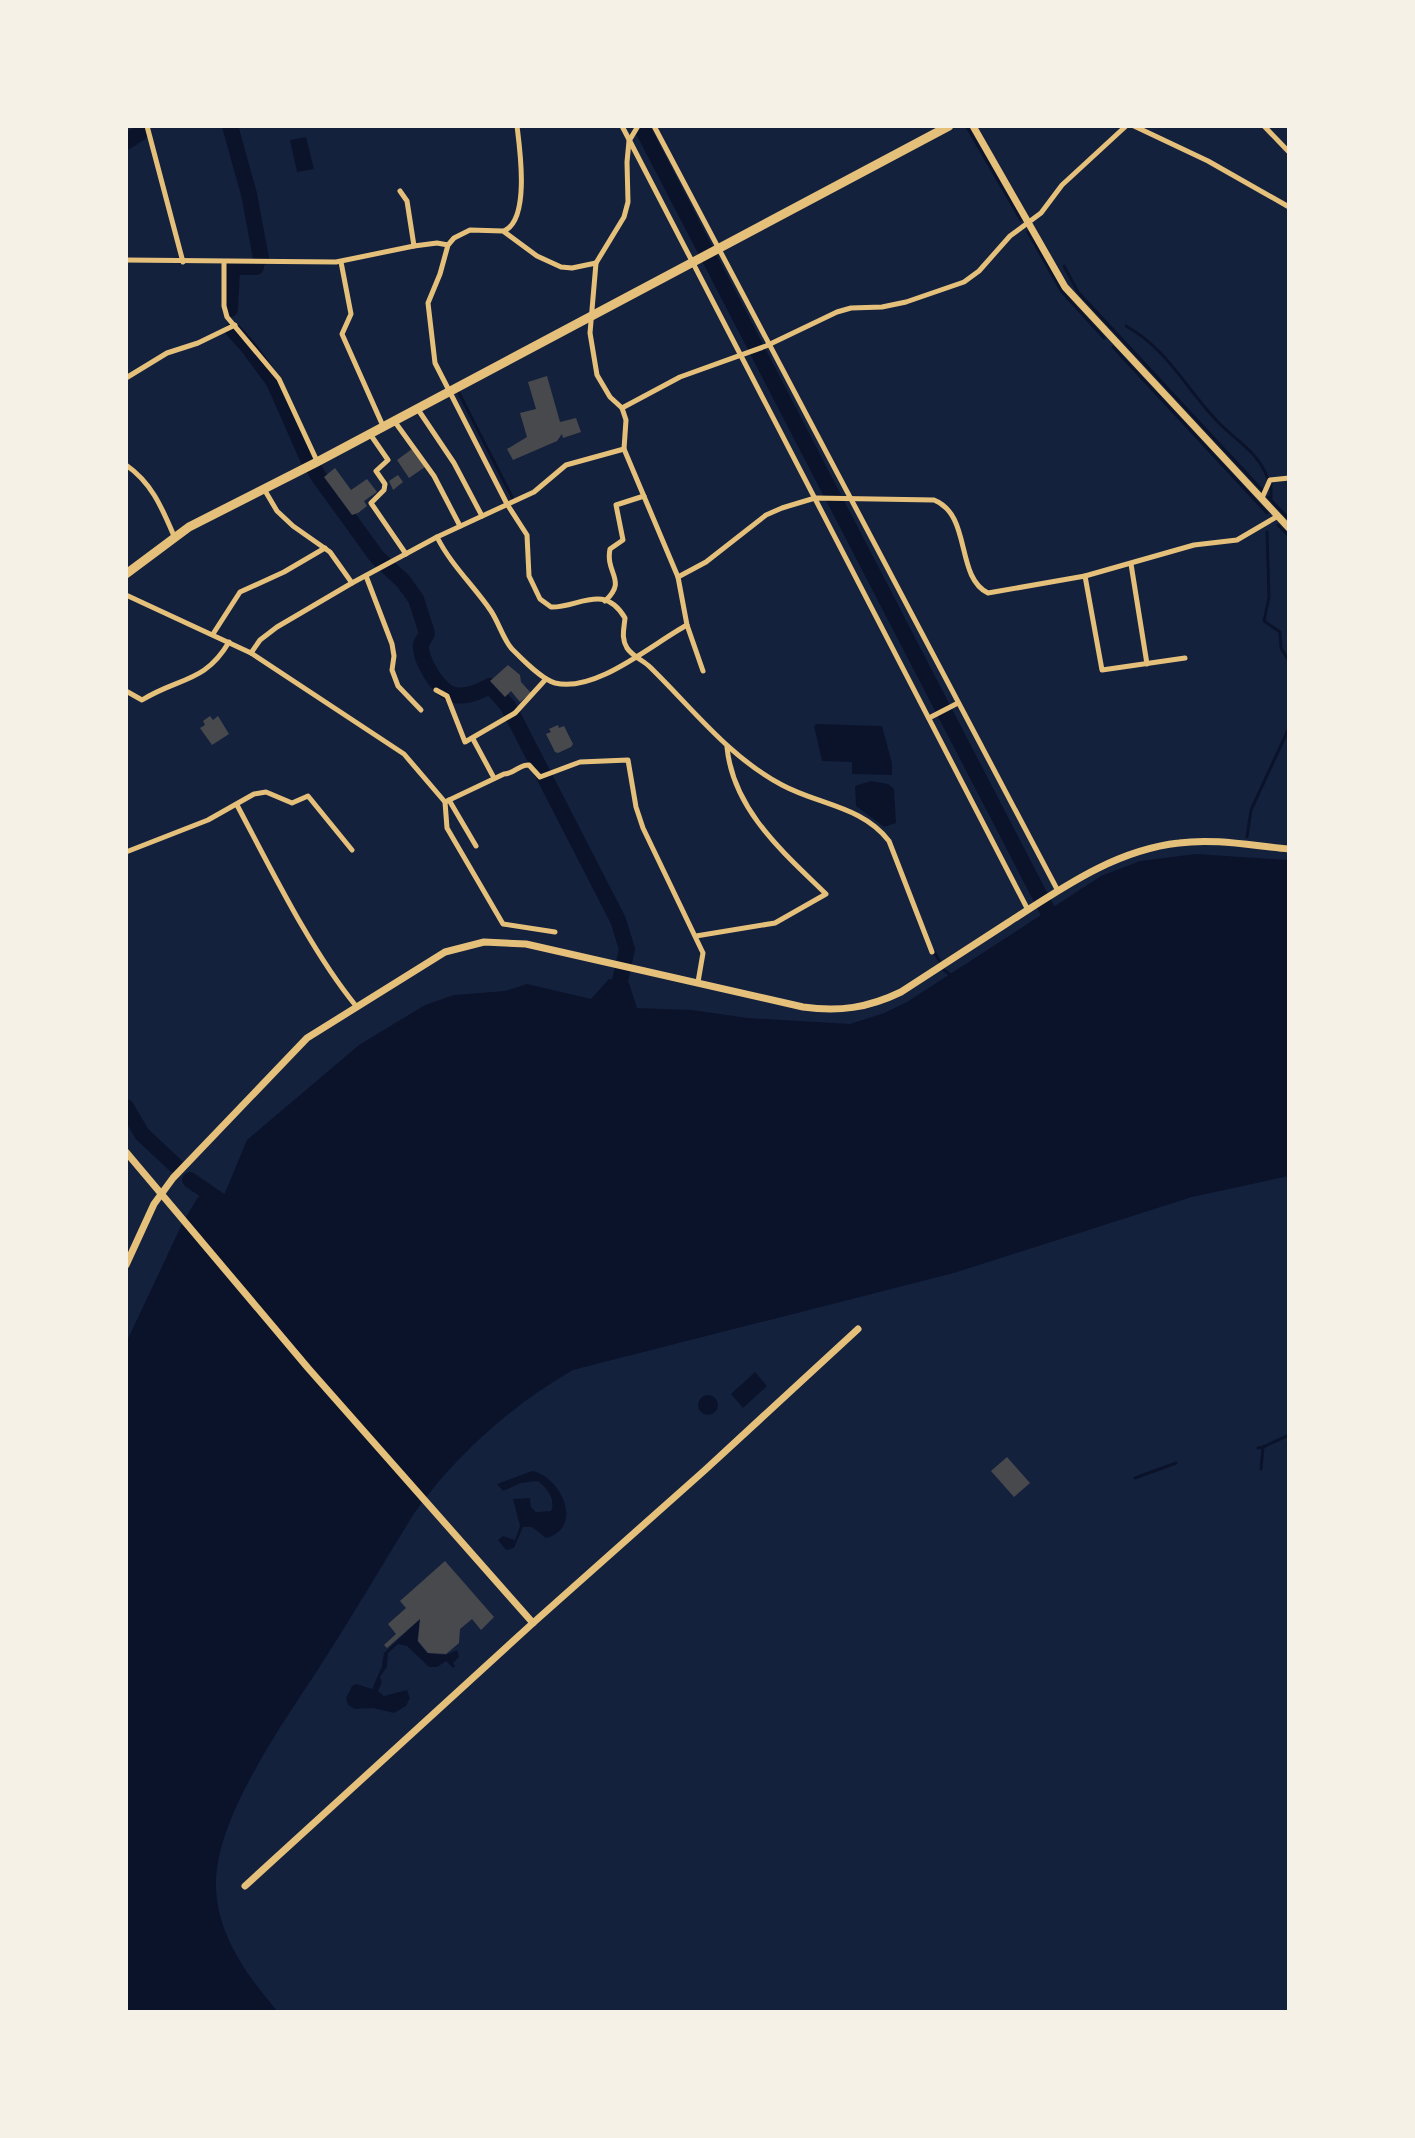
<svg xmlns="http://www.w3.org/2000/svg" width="1415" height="2138" font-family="'PT Sans',sans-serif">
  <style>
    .water { fill: #0b132b }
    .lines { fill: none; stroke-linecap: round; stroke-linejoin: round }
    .stream { stroke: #0b132b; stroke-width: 3 }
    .river { stroke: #0b132b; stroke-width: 16 }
    .building { fill: #48494c }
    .minor { stroke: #e5c07b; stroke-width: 5 }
    .tertiary { stroke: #e5c07b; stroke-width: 7 }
    .primary { stroke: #e5c07b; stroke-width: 9 }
  </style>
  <rect width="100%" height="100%" fill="#14213d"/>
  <g class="water">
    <path d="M306,137l8,32 -17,3 -7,-32z"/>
    <path d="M816,724l66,2 10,37v12l-40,-1v-12l-30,-1 -8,-35z"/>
    <path d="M871,781l17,3 6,5 2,34 -12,4 -28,-21 -1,-20z"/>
    <path d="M1196,854l93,6v316l-97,21 -238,76 -381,97c-60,34 -117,85 -158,142 -30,48 -58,97 -89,145 -37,58 -110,157 -110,227 0,50 31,91 62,128h-152v-669l56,-119 16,-27 26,-2 23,-55 112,-95 66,-40 29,-10 51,-4 22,-7 64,15 18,-20 20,4 8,25 55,2 56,8 102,6 34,-11 23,-11 194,-126 39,-15z"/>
    <path d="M755,1372l12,14 -24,22 -12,-14z"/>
    <circle cx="708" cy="1405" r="10"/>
    <path d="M532,1471c29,5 53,57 14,67l-14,-11h-9l-9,21 -8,2 -8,-10 5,-4 12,4 5,-14 -7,-27 17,-1 1,9 5,5 15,-1c5,-12 -4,-23 -13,-30l-17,2 -18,8 -6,-7z"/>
    <path d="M420,1619l-3,22 10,12 19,2 11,-5 2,7 -6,6 2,3 -2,2 -7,-7 -9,6h-8l-22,-21 -9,-2 -10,9 -1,14 -7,10 2,5 -4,9 6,5 23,-6 3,8 -4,8 -12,7 -21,-5 -18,1 -7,-4 -2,-7 6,-12 4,-2 16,5 10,-23 2,-13z"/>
  </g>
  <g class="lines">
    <g class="stream">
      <path d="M967,127l54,93"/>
      <path d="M1028,232l34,60 42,46"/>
      <path d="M1064,266l14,26 185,199"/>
      <path d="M1126,326c43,24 61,65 94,98 19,19 38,28 48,55"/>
      <path d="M1113,347l154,166"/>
      <path d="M459,393l54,106"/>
      <path d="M1271,482v17"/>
      <path d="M1268,497l21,22"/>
      <path d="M1278,525l11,11"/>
      <path d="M1267,532l2,65 -5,24 16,11 1,16 8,13"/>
      <path d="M1247,837l4,-27 38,-82"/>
      <path d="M934,951l6,11"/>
      <path d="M944,970l9,7"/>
      <path d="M1263,1447l26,-12"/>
      <path d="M1258,1448l5,-1 -2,22"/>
      <path d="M1135,1478l41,-15"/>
    </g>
    <g class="river">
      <path d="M230,126l19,68 12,64"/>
      <path d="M641,126l415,801"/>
      <path d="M126,142l14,-9"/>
      <path d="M230,309l2,-40 2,-2h22"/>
      <path d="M233,330l16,18 25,34 33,75 12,20 58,80 26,24 13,18 11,34c-1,3 -5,9 -6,11 -2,15 18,48 33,51 14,2 24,-3 36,-9l18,20 110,214 9,29 -7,32"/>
      <path d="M126,1107l16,27 33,31"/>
      <path d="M190,1180l42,29"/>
    </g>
  </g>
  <g class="building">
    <path d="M547,376l13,46 16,-4 5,14 -18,6 -1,-4 -5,7 -44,19 -6,-11 20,-12 -7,-24 16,-4 -8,-27z"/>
    <path d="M412,449l13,18 -16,11 -12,-18z"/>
    <path d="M335,468l16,22 16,-11 10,13 -13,9 3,5 -9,7 -6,2 -28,-38z"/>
    <path d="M398,475l5,7 -10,8 -4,-9z"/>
    <path d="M508,665l12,10 1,7 10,11 -11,9 -9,-11 -6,6 -15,-16z"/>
    <path d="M210,716l3,4 5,-4 11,18 -17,11 -12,-17 5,-3 -2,-4z"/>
    <path d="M558,725l1,3 5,-2 9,18 -2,3 -13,6 -3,-1 -9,-18 5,-2 -2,-3z"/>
    <path d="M1007,1457l23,26 -16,14 -23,-26z"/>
    <path d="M445,1561l49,56 -13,13 -9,-11 -12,10 -1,14 -13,11 -18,-1 -10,-12 2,-22 -33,29 -3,-3 12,-11 -8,-10 18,-16 -6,-7z"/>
  </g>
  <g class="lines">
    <g class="minor">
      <path d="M147,126l36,136"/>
      <path d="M622,126l406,784"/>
      <path d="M654,126l404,765"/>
      <path d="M1134,126l74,35 81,46"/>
      <path d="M1264,126l25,26"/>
      <path d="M400,191l7,10 7,45"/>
      <path d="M504,231c26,-11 16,-81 13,-105"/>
      <path d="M126,260l210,2 78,-16 23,-3 11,2"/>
      <path d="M224,262v44l3,11 52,62 38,82"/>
      <path d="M341,262l10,52 -9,20 41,92"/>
      <path d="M596,263l-24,5 -11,-1 -24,-11 -34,-25 -33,-1 -16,8 -6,7 -8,29 -12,29 7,60 72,141 20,31 2,41 11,23 11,8c27,1 53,-25 74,11 -1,11 -4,20 2,30 6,9 16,12 23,19 43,42 79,90 132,118 37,20 80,21 107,56l43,111"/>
      <path d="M126,378l41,-25 31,-10 37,-18"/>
      <path d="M417,408l37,55 28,53"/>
      <path d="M622,408l58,-31 86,-31 71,-34 14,-4 31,-1 24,-5 58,-20 15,-11 31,-35 31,-23 21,-28 64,-59"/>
      <path d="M395,422l39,54 26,50"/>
      <path d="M370,434l18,26 -12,11 9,13 -1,6 -13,13 35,51"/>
      <path d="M126,465c26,18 36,43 48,71"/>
      <path d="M264,489l13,22 16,15 37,26 22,31"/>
      <path d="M1262,498l8,-18 19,-2"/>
      <path d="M437,537c14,28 37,49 54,74 8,12 12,28 21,38 10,10 29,30 43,34 41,10 97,-39 132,-58l-9,-48 -54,-128 2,-29 -4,-12 -12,-11 -13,-22 -7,-42 6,-70 28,-46 4,-15 -1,-40 2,-21 9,-15"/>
      <path d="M1131,564l16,100"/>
      <path d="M366,576l26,68 2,12 -2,14 6,16 23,24"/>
      <path d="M1085,576l17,94 83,-12"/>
      <path d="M678,577l28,-15 60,-47 16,-7 33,-10 119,2c38,15 21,77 54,93l97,-17 109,-31 43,-5 41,-24"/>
      <path d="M126,595l125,58 153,101 41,48 2,26 56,96 52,8"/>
      <path d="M605,601c23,-21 0,-27 5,-52l13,-9 -7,-35 28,-9"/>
      <path d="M687,625l16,46"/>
      <path d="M213,634l27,-42 44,-20 41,-24"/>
      <path d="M251,653l9,-13 17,-13 75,-44 85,-46 97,-45 32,-27 58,-16"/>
      <path d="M436,690l11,6 18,46 50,-29 31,-34"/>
      <path d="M126,691l16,9c37,-23 63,-17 87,-58"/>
      <path d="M929,718l29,-15"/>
      <path d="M473,739l21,39"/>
      <path d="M449,800l27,46"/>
      <path d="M445,802l59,-28c11,0 15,-10 25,-9l11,12 40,-15 48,-2 8,47 7,21 60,125 -5,29"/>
      <path d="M237,805c34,64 74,146 119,201"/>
      <path d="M126,852l82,-32 46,-26 12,-2 26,11 16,-7 44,54"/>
      <path d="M696,936l79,-13 51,-29c-42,-41 -93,-84 -99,-147"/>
    </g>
    <g class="tertiary">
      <path d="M973,126l92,161 224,241"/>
      <path d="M126,1152l182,216 225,255 -288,263"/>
      <path d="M126,1265l28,-61 19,-26 134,-140 138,-86 39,-10 42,2 277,63c36,5 65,1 98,-15 36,-23 72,-47 108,-70 53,-34 106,-72 170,-79 36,-5 74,3 110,6"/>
      <path d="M533,1623l172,-153 153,-141"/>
    </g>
    <path class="primary" d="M126,574l63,-47 128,-65 632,-336"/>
  </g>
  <rect width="1415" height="2138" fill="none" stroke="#f6f1e7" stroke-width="256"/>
</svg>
